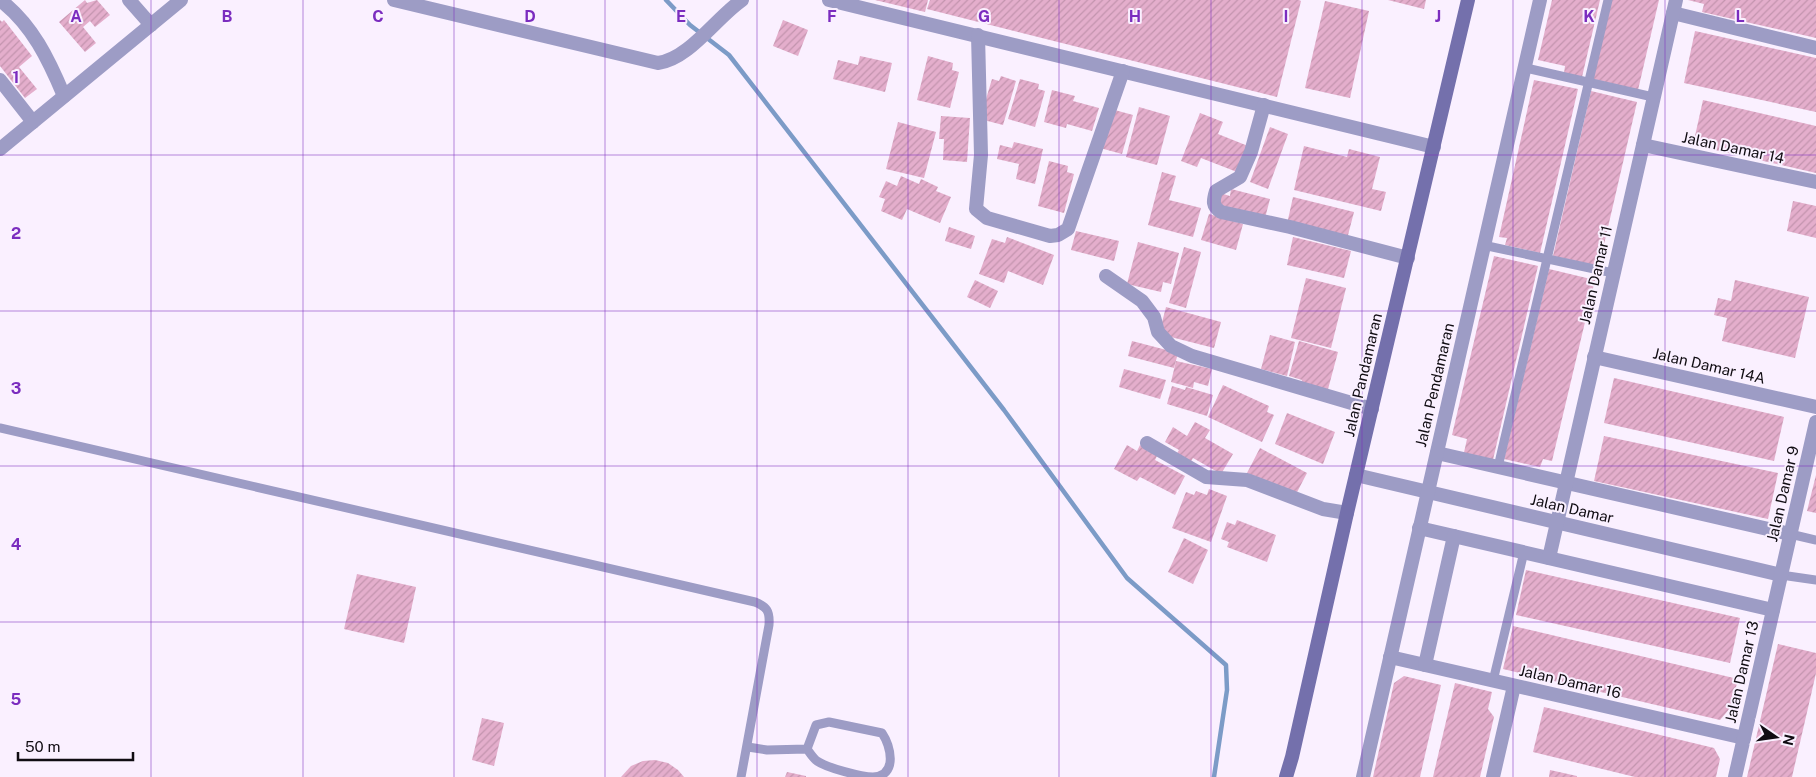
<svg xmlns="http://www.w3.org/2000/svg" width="1816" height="777" font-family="'Public Sans',sans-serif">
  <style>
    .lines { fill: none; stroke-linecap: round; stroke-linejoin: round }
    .stream { stroke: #7c9bc7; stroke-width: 4.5 }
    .building { fill: url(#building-hatch) }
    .service { stroke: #9d9cc5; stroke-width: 9 }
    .minor { stroke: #9d9cc5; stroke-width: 14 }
    .secondary { stroke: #7470ac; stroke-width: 14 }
    .grid { fill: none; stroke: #7b2cbf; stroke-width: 1; stroke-opacity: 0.55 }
    .labels { text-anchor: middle; stroke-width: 4; stroke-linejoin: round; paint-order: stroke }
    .street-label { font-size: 15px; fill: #100c12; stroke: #faf0ff }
    .grid-label { font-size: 16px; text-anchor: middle; font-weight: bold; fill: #7b2cbf; stroke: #faf0ff; stroke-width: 4; stroke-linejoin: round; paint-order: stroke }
  </style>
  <defs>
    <pattern id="building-hatch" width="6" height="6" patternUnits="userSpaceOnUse" patternTransform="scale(1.25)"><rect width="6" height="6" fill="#e4aecc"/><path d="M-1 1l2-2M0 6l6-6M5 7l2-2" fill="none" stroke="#c394ae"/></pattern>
  </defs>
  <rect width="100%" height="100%" fill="#faf0ff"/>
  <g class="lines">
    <path class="stream" d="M666,0l24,25 39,30 275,355 123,168 99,87 1,25 -13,87"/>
  </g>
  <g class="building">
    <path d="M85,0l2,3 10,-3 13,15 -15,12 -5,-6 -7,6 13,16 -11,9 -26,-30z"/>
    <path d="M875,0h53l-3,12z"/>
    <path d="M930,0h369l2,1 -24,96 -350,-88z"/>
    <path d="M1388,0h38l-2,9z"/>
    <path d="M1552,0h48l-18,77 -18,-4 1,-7 -27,-6z"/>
    <path d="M1611,0h48l-21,90 -45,-11z"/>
    <path d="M1688,0h128v38l-114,-26 2,-8z"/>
    <path d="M1325,1l44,10 -19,87 -45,-10z"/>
    <path d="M0,20l2,2 2,-2 28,36 -13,11 18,22 -12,9 -25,-32z"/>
    <path d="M783,20l25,10 -10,26 -25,-10z"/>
    <path d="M1695,31l121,27v54l-132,-29z"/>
    <path d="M860,56l32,7 -7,29 -52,-13 5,-19 20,5z"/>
    <path d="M928,56l25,7 -1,7 7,2 -9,36 -33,-8z"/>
    <path d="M1001,76l15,5 -13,44 -23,-6 12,-40 7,2z"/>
    <path d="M1020,79l19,5 -1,5 7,2 -10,36 -27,-8z"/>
    <path d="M1534,80l44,9 -38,164 -35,-8 2,-7 -8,-1z"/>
    <path d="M1052,90l23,6 -2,5 26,7 -7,23 -25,-7 -1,4 -22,-6z"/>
    <path d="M1591,91l46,11 -38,164 -46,-10z"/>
    <path d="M1703,100l113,26v47l-123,-28z"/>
    <path d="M1139,107l31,9 -13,49 -31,-8z"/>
    <path d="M1111,109l22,6 -11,39 -22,-6z"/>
    <path d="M1200,113l23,9 -5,12 30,12 -11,26 -36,-14 -4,9 -16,-6z"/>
    <path d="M941,116l29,2 -3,44 -24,-2 1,-21h-5z"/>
    <path d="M898,122l38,10 -12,46 -38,-9z"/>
    <path d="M1270,127l18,7 -20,55 -18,-7z"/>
    <path d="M1014,142l29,7 -8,35 -19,-5 3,-15 -22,-5 3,-14 12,3z"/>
    <path d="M1304,146l43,11 2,-8 31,8 -8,32 14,3 -5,19 -87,-21z"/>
    <path d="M1049,161l19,5 -1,6 7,2 -10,39 -26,-7z"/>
    <path d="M1162,172l14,4 -7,24 32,8 -8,29 -45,-12z"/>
    <path d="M901,176l18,8 2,-5 17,8 -2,4 15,6 -11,26 -33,-14 -5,11 -21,-9 4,-12 -6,-2 7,-16 11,5z"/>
    <path d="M1231,189l39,10 -5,19 -48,-13 3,-12 10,3z"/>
    <path d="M1293,197l61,15 -7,27 -60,-15z"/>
    <path d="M1793,201l23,5v32l-29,-7z"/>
    <path d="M1209,214l34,10 -7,26 -35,-10z"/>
    <path d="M949,227l26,9 -4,13 -26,-8z"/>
    <path d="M1076,231l43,10 -5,20 -43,-11z"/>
    <path d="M1007,237l47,18 -11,30 -35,-14 -4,12 -25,-9 13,-35 13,4z"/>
    <path d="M1293,237l58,14 -7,27 -57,-13z"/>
    <path d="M1138,242l41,11 -8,31 -8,-2 -2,10 -34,-8z"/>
    <path d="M1184,247l17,5 -15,56 -17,-5z"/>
    <path d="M1494,256l44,10 -46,198 -29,-7 4,-18 -15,-4z"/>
    <path d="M1549,269l46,11 -43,181 -9,-2 -3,8 -36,-8z"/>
    <path d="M1306,278l40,10 -15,60 -40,-10z"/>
    <path d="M975,280l23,11 -8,17 -23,-11z"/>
    <path d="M1735,280l74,17 -14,61 -73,-17 5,-23 -13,-3 4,-17 13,3z"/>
    <path d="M1166,307l55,15 -7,26 -55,-14z"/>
    <path d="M1270,335l25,7 -8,34 -26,-7z"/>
    <path d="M1132,341l46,12 -4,15 -46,-12z"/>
    <path d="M1299,341l39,11 -11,41 -27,-7 2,-6 -13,-4z"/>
    <path d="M1176,361l36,8 -4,17 -14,-4 -1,6 -22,-6z"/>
    <path d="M1124,369l42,11 -6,19 -41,-12z"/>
    <path d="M1614,378l170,39 -10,44 -170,-38z"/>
    <path d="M1223,385l46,21 -2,6 7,3 -12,27 -54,-25z"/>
    <path d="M1172,386l13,4 1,-3 27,8 -6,21 -40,-12z"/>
    <path d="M1287,413l48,19 -12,32 -48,-20z"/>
    <path d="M1195,422l15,8 -5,8 28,16 -12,20 -28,-16 -3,5 -14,-8 3,-5 -14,-8 8,-15 14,9z"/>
    <path d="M1604,436l174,37 -10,46 -174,-38z"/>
    <path d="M1127,445l10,6 3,-6 18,9 -3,6 30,16 -10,19 -35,-18 -3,4 -23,-12z"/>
    <path d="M1260,448l47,25 -13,25 -47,-25z"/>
    <path d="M1816,475v38l-9,-2z"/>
    <path d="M1209,489l18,7 -16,46 -39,-14 14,-36 8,3 2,-4 11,4z"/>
    <path d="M1237,520l39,15 -9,27 -40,-15 2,-5 -8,-3 6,-17 8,3z"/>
    <path d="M1184,538l24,12 -15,34 -25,-12z"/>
    <path d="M1526,570l214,48 -10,45 -214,-48z"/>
    <path d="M357,574l59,13 -12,56 -60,-14z"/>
    <path d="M1513,626l225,53 -7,28 -11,13 -217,-51z"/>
    <path d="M1778,644l38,9v20l-8,35 -16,69h-45z"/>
    <path d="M1404,676l37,9 -21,92h-47l21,-94z"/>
    <path d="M1455,683l37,9 -4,17 6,8 -14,60h-47z"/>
    <path d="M1544,707l170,41 6,11 -4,18h-81l-102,-25z"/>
    <path d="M482,718l22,5 -10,43 -22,-6z"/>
    <path d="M655,760l13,3 10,7 6,7h-63l10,-11 12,-5z"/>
    <path d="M1550,770l27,6v1h-28z"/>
    <path d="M787,772l19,4v1h-21z"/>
  </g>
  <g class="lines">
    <g class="service">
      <path d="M1526,68l127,29"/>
      <path d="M1483,245l130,28"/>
      <path d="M0,428l755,174c12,5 15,9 14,23l-28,152"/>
      <path d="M1498,467l110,-467"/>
      <path d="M1790,534l26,6"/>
      <path d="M1781,575l35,5"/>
      <path d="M1493,681l31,-129"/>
      <path d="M748,747l19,3 40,-1 9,-24 13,-3 53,11c9,13 16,43 -9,44 -11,0 -46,-9 -56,-16 -4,-3 -7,-8 -10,-12"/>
    </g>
    <g class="minor">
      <path d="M0,0c32,24 49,60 64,96"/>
      <path d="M129,0l22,25"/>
      <path d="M394,0l264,63c31,-4 58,-45 84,-63"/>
      <path d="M829,0l605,147"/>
      <path d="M1673,13l143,35"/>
      <path d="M978,35l3,120 -5,54 11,9 63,18 8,-1 10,-6 55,-158"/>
      <path d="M0,80l33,42"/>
      <path d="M1264,105l-13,47 -11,25 -24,14c-3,10 -4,15 5,21l69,15 118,31"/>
      <path d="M1643,145l173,37"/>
      <path d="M0,149l181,-149"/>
      <path d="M1106,276l36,25 12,16 4,15 13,14 21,10 180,53"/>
      <path d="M1594,357l222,50"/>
      <path d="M1147,443l59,34 41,3 76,29 24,4"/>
      <path d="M1437,453l353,81"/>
      <path d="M1356,475l425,100"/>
      <path d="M1419,528l354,82"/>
      <path d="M1549,558l127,-558"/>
      <path d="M1390,657l354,81"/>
      <path d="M1425,665l29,-129"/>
      <path d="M1363,777l177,-777"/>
      <path d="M1493,777l21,-91"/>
      <path d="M1735,777l81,-355"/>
    </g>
    <path class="secondary" d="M1286,777l6,-20 55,-244 121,-513"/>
  </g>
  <path class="grid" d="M151,0v777M303,0v777M454,0v777M605,0v777M757,0v777M908,0v777M1059,0v777M1211,0v777M1362,0v777M1513,0v777M1665,0v777M0,155h1816M0,311h1816M0,466h1816M0,622h1816"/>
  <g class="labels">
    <g class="street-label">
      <text transform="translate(1733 148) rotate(12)" y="5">Jalan Damar 14</text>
      <text transform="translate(1596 275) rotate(-77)" y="5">Jalan Damar 11</text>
      <text transform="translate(1709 366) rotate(13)" y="5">Jalan Damar 14A</text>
      <text transform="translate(1363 375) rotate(-77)" y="5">Jalan Pandamaran</text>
      <text transform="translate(1435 385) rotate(-77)" y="5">Jalan Pendamaran</text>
      <text transform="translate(1783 494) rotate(-77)" y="5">Jalan Damar 9</text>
      <text transform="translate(1572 509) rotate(13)" y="5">Jalan Damar</text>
      <text transform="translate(1742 672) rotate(-77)" y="5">Jalan Damar 13</text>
      <text transform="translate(1570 682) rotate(13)" y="5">Jalan Damar 16</text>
    </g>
  </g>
  <g class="grid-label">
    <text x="76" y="22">A</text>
    <text x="227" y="22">B</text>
    <text x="378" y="22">C</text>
    <text x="530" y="22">D</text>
    <text x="681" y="22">E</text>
    <text x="832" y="22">F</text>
    <text x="984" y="22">G</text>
    <text x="1135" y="22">H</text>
    <text x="1286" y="22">I</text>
    <text x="1438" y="22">J</text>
    <text x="1589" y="22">K</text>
    <text x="1740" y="22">L</text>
    <text x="16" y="83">1</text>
    <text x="16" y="239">2</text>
    <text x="16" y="394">3</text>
    <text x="16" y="550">4</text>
    <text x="16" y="705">5</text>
  </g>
  <g transform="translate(1776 737) rotate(103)" stroke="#faf0ff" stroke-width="4" paint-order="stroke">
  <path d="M0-4L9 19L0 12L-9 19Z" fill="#100c12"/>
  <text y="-8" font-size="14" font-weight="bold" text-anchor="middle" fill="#100c12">N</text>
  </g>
  <path d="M18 752v8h115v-8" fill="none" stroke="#100c12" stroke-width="2.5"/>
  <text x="25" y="752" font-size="15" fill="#100c12" stroke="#faf0ff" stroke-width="4" paint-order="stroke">50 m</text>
</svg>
